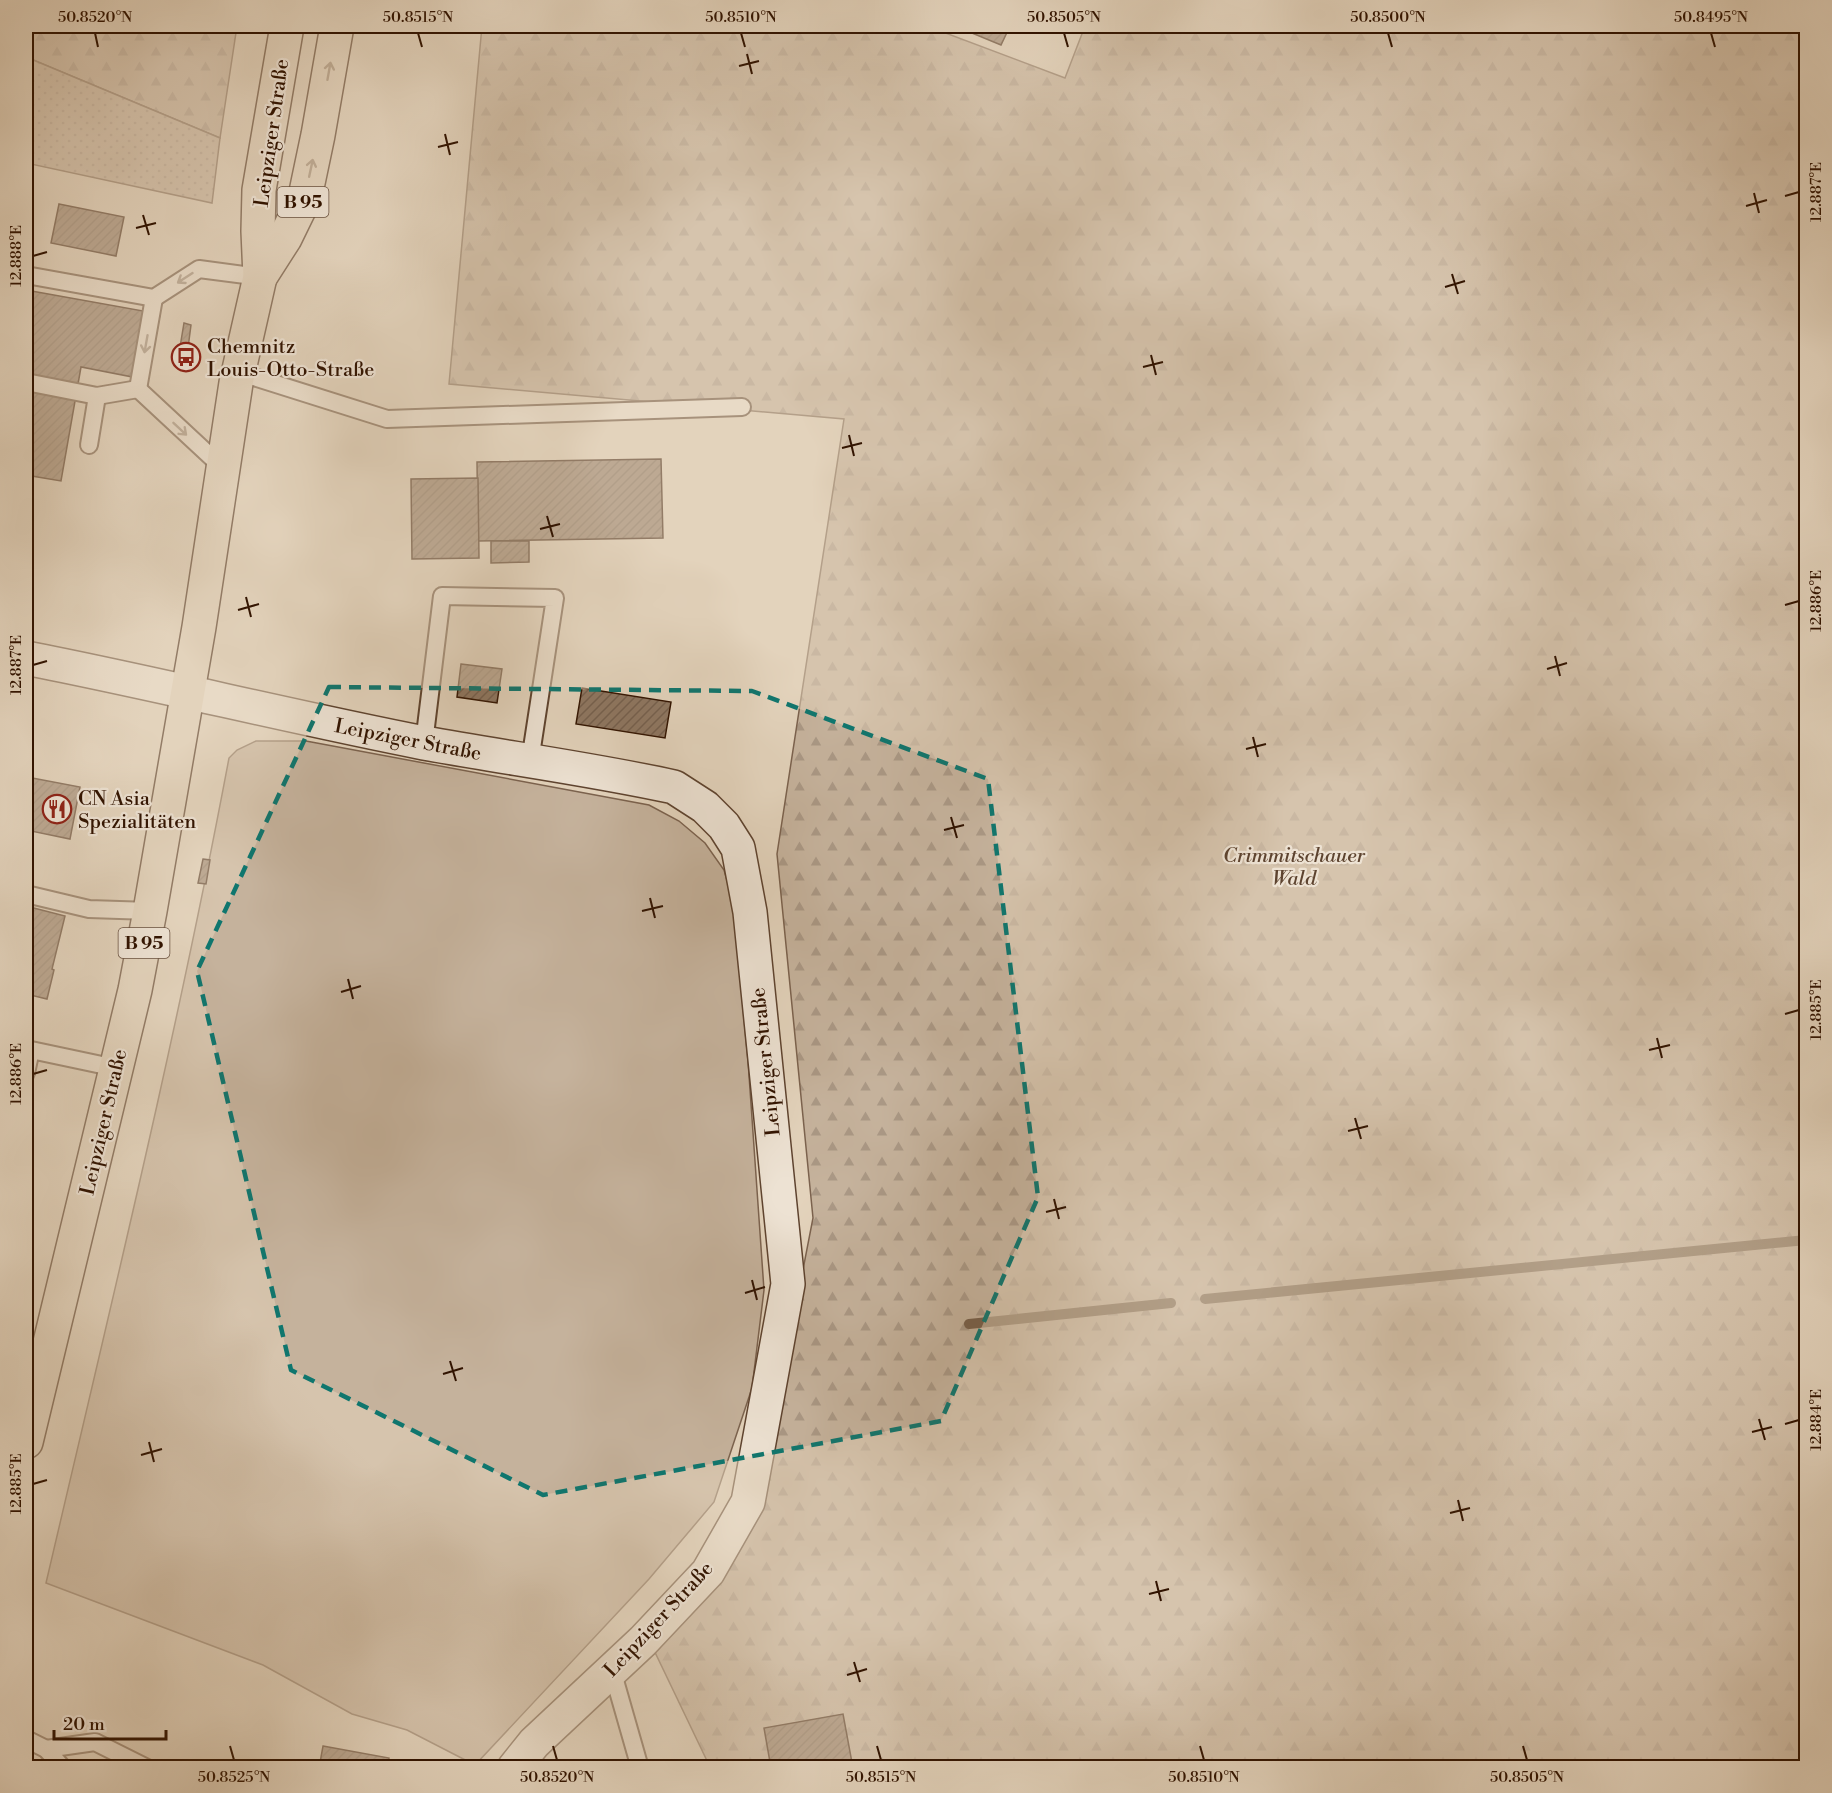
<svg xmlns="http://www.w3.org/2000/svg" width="1832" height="1793" font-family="'Libre Bodoni',serif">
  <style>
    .grass { fill: #c5b29c; stroke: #7b624e; stroke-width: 1.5 }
    .forest { fill: url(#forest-firs); stroke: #7b624e; stroke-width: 1.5 }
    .garden { fill: url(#garden-dots); stroke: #7b624e; stroke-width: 1.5 }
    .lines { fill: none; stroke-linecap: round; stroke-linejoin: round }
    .stream { stroke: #775f4a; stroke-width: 10 }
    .building { fill: url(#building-hatch); stroke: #311300; stroke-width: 1.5 }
    .lane-casing { stroke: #5e432f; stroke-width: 20 }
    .street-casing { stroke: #5e432f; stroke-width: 36 }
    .primary-casing { stroke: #311300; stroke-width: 36 }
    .lane { stroke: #ede2d3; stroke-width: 16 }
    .street { stroke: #ede2d3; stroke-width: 33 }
    .primary { stroke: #e3d3bc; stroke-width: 33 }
    .oneway { stroke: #937d67 }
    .oneway2 { stroke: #988574 }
    .marked { fill: none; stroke: #0f766e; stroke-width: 4.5; stroke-dasharray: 12 8; stroke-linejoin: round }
    .ticks { fill: none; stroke: #311300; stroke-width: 2 }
    .labels { text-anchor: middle; stroke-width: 4.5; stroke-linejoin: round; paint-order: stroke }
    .shield { fill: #ede2d3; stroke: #69513f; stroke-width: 1.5 }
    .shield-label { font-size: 18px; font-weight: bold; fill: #311300 }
    .street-label { font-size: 20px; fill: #311300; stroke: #ede2d3 }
    .poi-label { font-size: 20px; fill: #311300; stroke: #ede2d3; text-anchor: start }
    .park-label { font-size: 20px; font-style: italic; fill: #5d432f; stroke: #ede2d3 }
    .neatline { fill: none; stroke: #311300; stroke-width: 2 }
    .ticks-label { font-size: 15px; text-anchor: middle; fill: #311300 }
  </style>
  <defs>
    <pattern id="forest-firs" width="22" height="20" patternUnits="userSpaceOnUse" patternTransform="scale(1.5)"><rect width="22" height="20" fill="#c5b29c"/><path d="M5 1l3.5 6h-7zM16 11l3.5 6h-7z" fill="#aa9885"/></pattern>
    <pattern id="garden-dots" width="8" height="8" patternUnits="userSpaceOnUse" patternTransform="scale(1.5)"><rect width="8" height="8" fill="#c5b29c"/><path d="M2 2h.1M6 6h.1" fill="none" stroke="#aa9885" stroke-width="1.8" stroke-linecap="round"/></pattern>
    <pattern id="building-hatch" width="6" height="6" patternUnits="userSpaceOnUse" patternTransform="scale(1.5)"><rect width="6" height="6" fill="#8e7762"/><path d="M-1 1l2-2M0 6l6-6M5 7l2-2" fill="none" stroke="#75604e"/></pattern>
  </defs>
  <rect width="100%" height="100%" fill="#e3d3bc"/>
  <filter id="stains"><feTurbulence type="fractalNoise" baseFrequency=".00333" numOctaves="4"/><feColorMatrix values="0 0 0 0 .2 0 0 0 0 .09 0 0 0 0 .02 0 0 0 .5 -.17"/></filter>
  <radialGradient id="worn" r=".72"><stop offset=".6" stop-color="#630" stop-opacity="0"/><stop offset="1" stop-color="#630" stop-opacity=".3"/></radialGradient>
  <path class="grass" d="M256,741h50l343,64 30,16 26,22 19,27 9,31 15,160 16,229 -12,98 -38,114 -65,77 -174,186 -68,-35 -55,-16 -89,-49 -217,-82c64,-274 131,-548 183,-825l8,-8z"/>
  <g class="forest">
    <path d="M26,26h211l-17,112 -194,-81z"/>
    <path d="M482,26h445l138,52 20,-52h721v1741h-1096l-58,-121 104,-134 57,-294 -36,-364 67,-435 -395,-35z"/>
  </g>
  <path class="garden" d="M26,57l194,81 -8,65 -186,-40z"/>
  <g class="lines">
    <g class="stream">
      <path d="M1205,1299l601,-59"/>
      <path d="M969,1324l202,-21"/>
    </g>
  </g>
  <g class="building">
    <path d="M955,26h55l-9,19z"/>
    <path d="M59,204l65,13 -8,39 -65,-13z"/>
    <path d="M26,290l134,24 -12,66 -67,-13 -20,114 -35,-6z"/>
    <path d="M184,323l7,2 -3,23 -8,-1z"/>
    <path d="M661,459l2,79 -185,3 -1,-79z"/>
    <path d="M478,478l1,80 -67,1 -1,-80z"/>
    <path d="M491,541h38v21l-38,1z"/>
    <path d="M461,664l41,5 -5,34 -40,-6z"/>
    <path d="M582,688l89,14 -6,36 -89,-14z"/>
    <path d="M27,777l53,10 -10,52 -44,-9z"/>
    <path d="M203,859l7,1 -4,24 -8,-1z"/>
    <path d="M26,906l39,10 -13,53 2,1 -7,29 -21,-5z"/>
    <path d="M843,1714l10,54h-82l-7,-40z"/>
    <path d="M323,1746l66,12 -2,10h-68z"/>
  </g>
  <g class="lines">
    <g class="lane-casing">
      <g id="lane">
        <path d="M26,275l128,23 45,-29 61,8"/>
        <path d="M238,372l149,47 355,-12"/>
        <path d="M26,382l71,14 41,-7"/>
        <path d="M138,389l85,79"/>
        <path d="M138,389l16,-91"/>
        <path d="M89,445l8,-49"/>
        <path d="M424,743l18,-147 113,2 -25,163"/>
        <path d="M26,894l63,15 61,2"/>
        <path d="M26,1073l5,-23 85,18"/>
        <path d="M612,1670l28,98"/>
        <path d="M26,1739l20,10 17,19"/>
        <path d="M46,1749l49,-7 52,26"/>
      </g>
    </g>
    <g class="street-casing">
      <path id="street" d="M26,658c133,26 265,59 398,85 83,15 168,26 250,44l31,20 19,19 14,22 12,64 38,372 -40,218 -40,70 -65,69 -109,102 -20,25"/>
    </g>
    <g class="primary-casing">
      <g id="primary">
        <path d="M260,277l25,-39 20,-41 13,-62 19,-109"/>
        <path d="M26,1442l109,-452 15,-79 49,-284 37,-244 24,-106 -2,-46 1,-41 28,-164"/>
      </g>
    </g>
    <use href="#lane" class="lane"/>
    <use href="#street" class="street"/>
    <use href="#primary" class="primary"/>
  </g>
  <defs><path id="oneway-shaft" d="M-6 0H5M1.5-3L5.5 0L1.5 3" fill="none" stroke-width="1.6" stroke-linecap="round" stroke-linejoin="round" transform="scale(1.5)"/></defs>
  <g class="oneway">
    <use href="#oneway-shaft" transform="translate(329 71) rotate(-80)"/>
    <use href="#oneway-shaft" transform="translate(311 168) rotate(-78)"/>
  </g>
  <g class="oneway2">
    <use href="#oneway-shaft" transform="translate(185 278) rotate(147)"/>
    <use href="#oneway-shaft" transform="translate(146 344) rotate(100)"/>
    <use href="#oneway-shaft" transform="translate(180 429) rotate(43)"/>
  </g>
  <path d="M0 0H1832V1793H0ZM329,687l423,4 236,88 50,418 -97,224 -398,74 -252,-125 -94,-399z" fill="#e3d3bc" fill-opacity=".55" fill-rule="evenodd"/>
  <path class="marked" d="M329,687l423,4 236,88 50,418 -97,224 -398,74 -252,-125 -94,-399z"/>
  <path class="ticks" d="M95,33l3,14M418,33l4,14M741,33l4,14M1064,33l4,14M1388,33l4,14M1711,33l4,14M747,54l5,20M739,66l20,-5M445,134l5,21M438,147l20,-5M1754,193l5,20M1785,196l14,-4M1746,206l21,-6M143,215l6,20M136,228l20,-5M33,256l14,-4M1452,274l6,20M1445,287l20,-6M1151,355l5,20M1143,367l20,-5M849,435l5,21M842,448l20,-5M547,516l6,21M540,529l20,-5M246,597l5,20M1785,605l14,-4M238,610l21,-6M1555,656l5,20M33,665l14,-4M1547,669l20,-6M1253,737l5,20M1246,749l20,-5M951,817l6,21M944,830l20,-5M650,898l5,20M642,911l21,-5M348,979l5,20M341,992l20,-6M1785,1014l14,-4M1657,1038l5,20M1649,1050l21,-5M33,1074l14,-4M1355,1118l6,21M1348,1131l20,-5M1054,1199l5,20M1046,1212l20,-5M752,1280l5,20M745,1293l20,-6M450,1361l6,20M443,1374l20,-6M1759,1419l6,21M1785,1424l14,-4M1752,1432l20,-5M149,1442l5,20M141,1455l21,-6M33,1484l14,-4M1458,1500l5,21M1450,1513l20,-5M1156,1581l5,20M1149,1594l20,-5M854,1662l6,20M847,1675l20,-6M230,1746l4,14M553,1746l4,14M877,1746l4,14M1200,1746l4,14M1523,1746l4,14"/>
  <defs>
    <g id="bus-ring" transform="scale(1.5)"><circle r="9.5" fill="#ede2d3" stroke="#8f2418" stroke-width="1.5"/><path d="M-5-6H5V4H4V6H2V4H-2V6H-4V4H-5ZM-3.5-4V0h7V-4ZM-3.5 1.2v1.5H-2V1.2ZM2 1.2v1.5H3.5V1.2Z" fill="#8f2418"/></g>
    <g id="restaurant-ring" transform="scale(1.5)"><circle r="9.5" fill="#ede2d3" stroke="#8f2418" stroke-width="1.5"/><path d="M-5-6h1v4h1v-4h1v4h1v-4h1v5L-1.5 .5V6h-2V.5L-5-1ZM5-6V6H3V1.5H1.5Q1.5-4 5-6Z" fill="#8f2418"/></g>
  </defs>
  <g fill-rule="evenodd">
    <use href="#bus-ring" x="186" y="357"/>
    <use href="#restaurant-ring" x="57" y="809"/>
  </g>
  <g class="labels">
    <g class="shield">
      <rect x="277.5" y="187" width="51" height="30" rx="4.5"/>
      <rect x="118.5" y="928" width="51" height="30" rx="4.5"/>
    </g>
    <g class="shield-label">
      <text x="303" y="208">B 95</text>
      <text x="144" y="949">B 95</text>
    </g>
    <g class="street-label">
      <text transform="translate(271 133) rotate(-82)" y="7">Leipziger Straße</text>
      <text transform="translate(408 739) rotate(11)" y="7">Leipziger Straße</text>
      <text transform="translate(765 1062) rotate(-96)" y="7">Leipziger Straße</text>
      <text transform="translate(103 1122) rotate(-77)" y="7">Leipziger Straße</text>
      <text transform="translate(658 1619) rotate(-47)" y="7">Leipziger Straße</text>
    </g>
    <g class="poi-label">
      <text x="207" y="353">Chemnitz<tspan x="207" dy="23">Louis-Otto-Straße</tspan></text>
      <text x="78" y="805">CN Asia<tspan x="78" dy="23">Spezialitäten</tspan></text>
    </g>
    <g class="park-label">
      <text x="1294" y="862">Crimmitschauer<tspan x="1294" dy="23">Wald</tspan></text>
    </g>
  </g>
  <rect width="1832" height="1793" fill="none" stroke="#e3d3bc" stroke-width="66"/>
  <path d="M54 1730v9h112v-9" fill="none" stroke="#311300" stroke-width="3"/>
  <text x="63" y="1730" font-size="18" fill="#311300" stroke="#ede2d3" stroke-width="4.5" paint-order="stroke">20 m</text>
  <rect x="33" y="33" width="1766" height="1727" class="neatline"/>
  <g class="ticks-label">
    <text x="95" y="22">50.8520°N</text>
    <text x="418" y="22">50.8515°N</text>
    <text x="741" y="22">50.8510°N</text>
    <text x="1064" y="22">50.8505°N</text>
    <text x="1388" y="22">50.8500°N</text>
    <text x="1711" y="22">50.8495°N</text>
    <text transform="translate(1816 192) rotate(-90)" y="5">12.887°E</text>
    <text transform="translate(16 256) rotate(-90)" y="5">12.888°E</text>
    <text transform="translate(1816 601) rotate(-90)" y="5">12.886°E</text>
    <text transform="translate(16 665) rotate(-90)" y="5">12.887°E</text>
    <text transform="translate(1816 1010) rotate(-90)" y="5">12.885°E</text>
    <text transform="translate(16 1074) rotate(-90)" y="5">12.886°E</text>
    <text transform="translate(1816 1420) rotate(-90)" y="5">12.884°E</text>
    <text transform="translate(16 1484) rotate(-90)" y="5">12.885°E</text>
    <text x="234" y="1782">50.8525°N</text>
    <text x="557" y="1782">50.8520°N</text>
    <text x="881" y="1782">50.8515°N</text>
    <text x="1204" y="1782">50.8510°N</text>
    <text x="1527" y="1782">50.8505°N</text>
  </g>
  <rect width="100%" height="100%" filter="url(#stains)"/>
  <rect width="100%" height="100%" fill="url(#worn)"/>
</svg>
